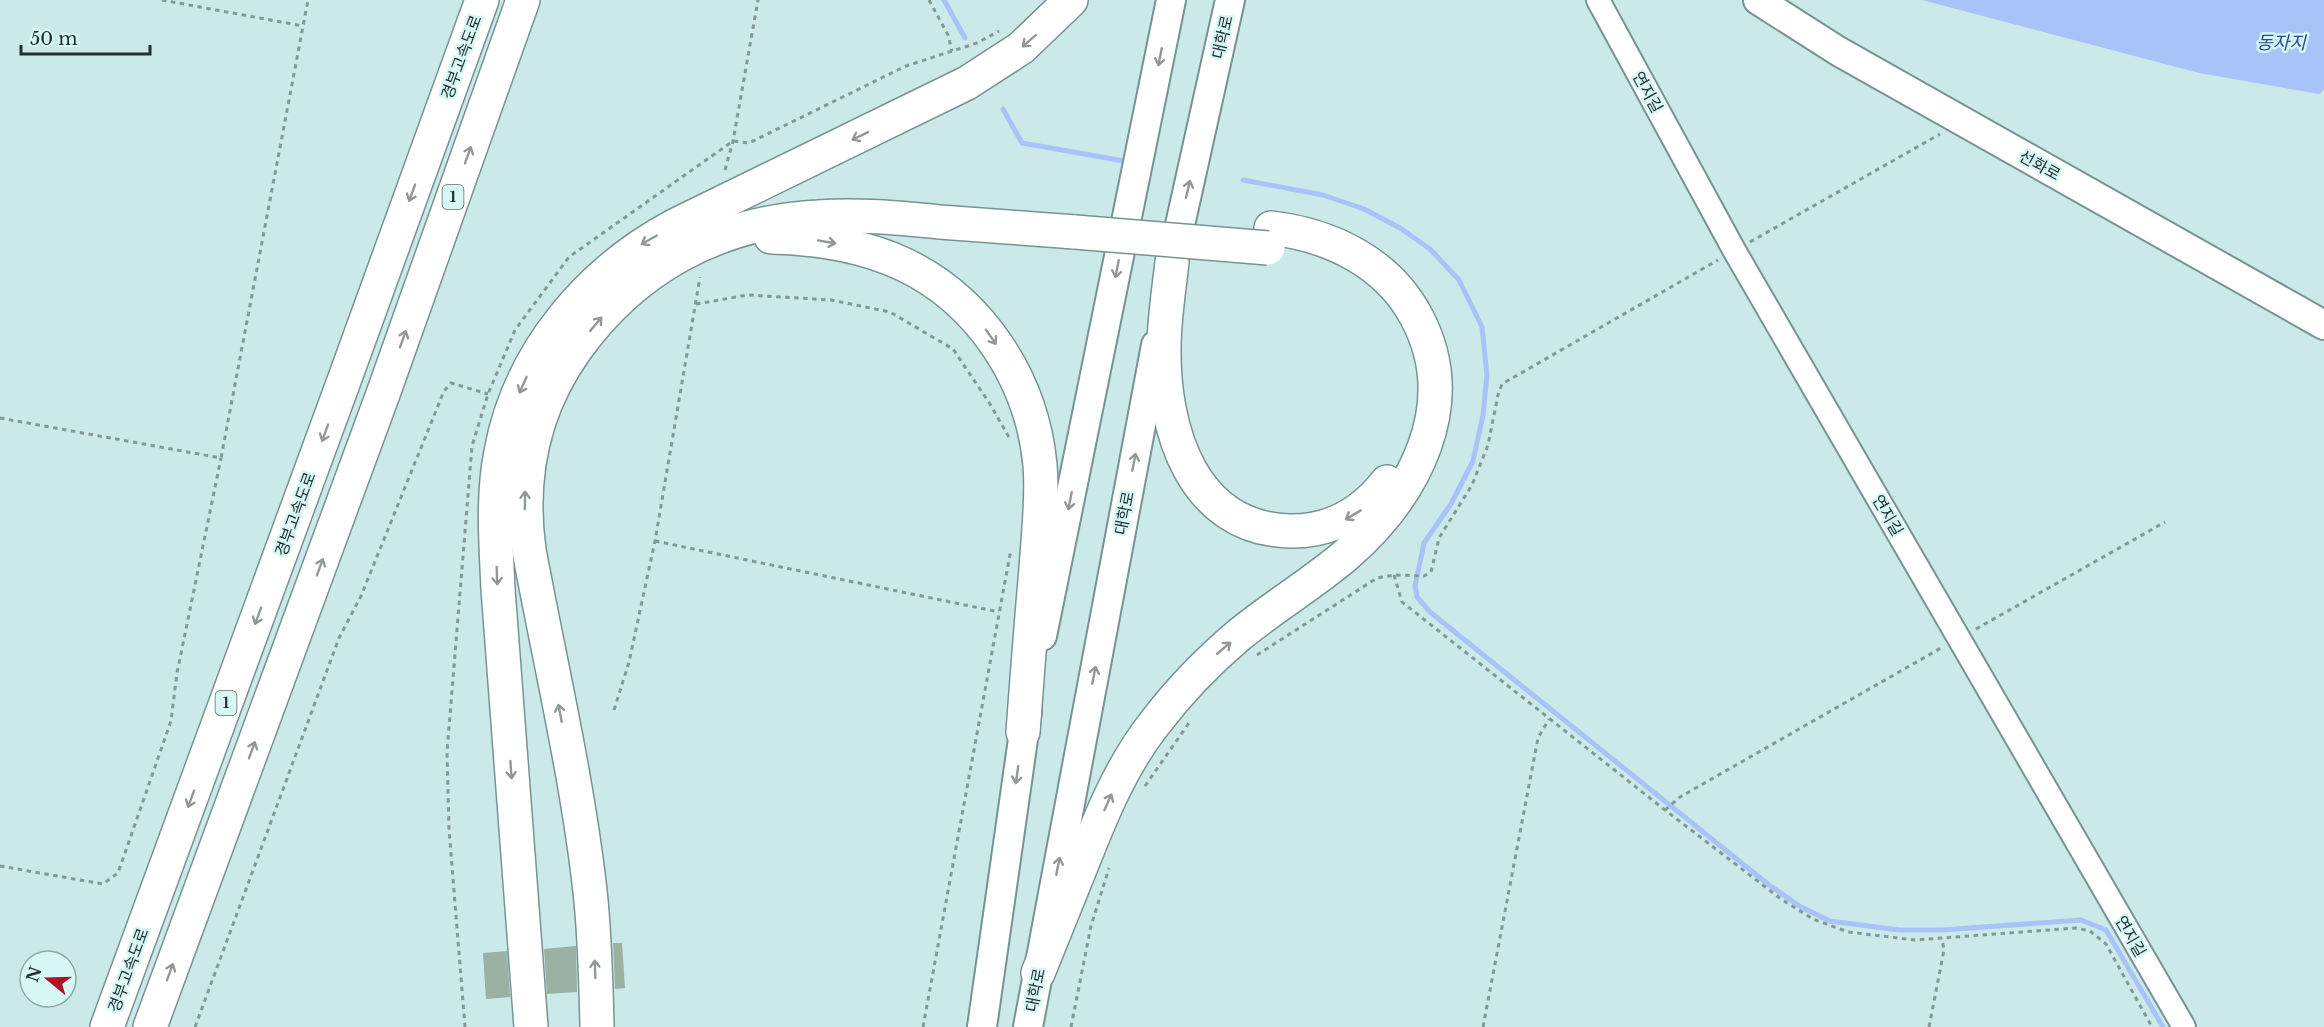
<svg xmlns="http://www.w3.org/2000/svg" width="2324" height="1027" font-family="'Libre Baskerville','Noto Sans KR',serif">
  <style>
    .water { fill: #a8c3f8 }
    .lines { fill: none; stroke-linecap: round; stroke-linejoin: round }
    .stream { stroke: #a8c3f8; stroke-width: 5 }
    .building { fill: #9ab1a3 }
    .minor-casing { stroke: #779393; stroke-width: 26 }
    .major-casing { stroke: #779393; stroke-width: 32 }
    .highway-casing { stroke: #779393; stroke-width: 36 }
    .path { stroke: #829998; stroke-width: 3; stroke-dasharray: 4.5 4.5; stroke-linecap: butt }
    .minor { stroke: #fff; stroke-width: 22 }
    .major { stroke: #fff; stroke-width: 28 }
    .highway { stroke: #fff; stroke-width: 33 }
    .highway-bridge-casing { stroke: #779393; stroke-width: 36; stroke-linecap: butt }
    .highway-bridge { stroke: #fff; stroke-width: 33 }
    .oneway { stroke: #929897 }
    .labels { text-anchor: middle; stroke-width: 5; stroke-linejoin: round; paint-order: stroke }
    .shield { fill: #d7f7f6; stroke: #5a6c6b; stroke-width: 1.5 }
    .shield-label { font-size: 15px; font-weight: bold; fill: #24302f }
    .street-label { font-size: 16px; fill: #24302f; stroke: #d7f7f6 }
    .water-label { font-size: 18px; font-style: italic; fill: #274a96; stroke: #d7f7f6 }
  </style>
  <rect width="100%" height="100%" fill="#cae9e8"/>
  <path class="water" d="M1922,0h402v90l-5,4 -120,-21z"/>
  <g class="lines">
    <g class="stream">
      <path d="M944,0l21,38"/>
      <path d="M1003,109l19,34 102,18"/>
      <path d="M1243,180l80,15 41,14 36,19 30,21 29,31 23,47 5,48 -4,40 -10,46 -22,43 -27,39 -9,43 2,11 13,15 339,273 32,22 29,14 69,9h43l139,-10 25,10 57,97"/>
    </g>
  </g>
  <g class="building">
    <path d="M613,943h9l3,45 -10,1z"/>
    <path d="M576,946l1,46 -30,2 -3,-45z"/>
    <path d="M507,951l3,46 -24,2 -3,-46z"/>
  </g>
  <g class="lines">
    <g class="minor-casing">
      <path id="minor" d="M1598,0l136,250 450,777"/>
    </g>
    <g class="major-casing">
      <g id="major">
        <path d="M1758,0l80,51 486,274"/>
        <path d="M1172,261l58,-261"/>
        <path d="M1042,636l129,-636"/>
        <path d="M982,1027l45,-316"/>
        <path d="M1028,1027l128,-682"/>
      </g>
    </g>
    <g class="highway-casing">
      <g id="highway">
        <path d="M771,237c45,1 91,8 132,27 78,37 129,116 137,201 3,34 -2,70 -4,104 -5,55 -9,109 -13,163"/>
        <path d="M1172,262c-3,28 -8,57 -8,86 -1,82 28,180 125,183 41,1 73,-17 98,-49"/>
        <path d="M1038,973c15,-38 31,-76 46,-114 19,-48 38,-94 70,-135 25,-33 53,-62 85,-89 34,-28 73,-51 107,-80 68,-59 118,-151 70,-239 -29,-54 -86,-81 -145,-88"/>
        <path d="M107,1027l238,-649 137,-378"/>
        <path d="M150,1027l233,-633 140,-394"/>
        <path d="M531,1027l-33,-438c-2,-46 -6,-92 3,-137 18,-99 88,-181 175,-227l291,-142 54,-35 50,-48"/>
        <path d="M597,1027c-1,-45 -2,-91 -7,-136 -13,-115 -40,-228 -61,-341 -10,-73 4,-141 47,-201 58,-81 142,-127 242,-132 41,-3 81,1 122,5 45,3 90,7 135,10"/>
      </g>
    </g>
    <g class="path">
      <path d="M162,0l141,26"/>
      <path d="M929,0l19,35 4,16"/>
      <path d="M725,170l8,-29 25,-141"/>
      <path d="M1750,242l190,-108"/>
      <path d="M696,304l52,-9 83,5 59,12 63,37 37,55 20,35"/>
      <path d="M0,418l221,40 87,-458"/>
      <path d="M655,541l344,71"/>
      <path d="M1394,575l8,27 263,208 116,89 32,20 35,13 67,8 161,-12 14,3 16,13 46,83"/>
      <path d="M1976,629l189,-107"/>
      <path d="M1257,655l120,-77 17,-3 30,1 7,-4 8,-34 33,-53 16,-40 10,-50 4,-11 216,-124"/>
      <path d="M614,710l15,-48 26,-121 45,-264"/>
      <path d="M1145,786l46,-66"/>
      <path d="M1665,810l15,-13 261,-149"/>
      <path d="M0,866l103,18 15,-11 53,-152 6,-48 44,-215"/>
      <path d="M195,1027l144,-389 22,-42 83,-205 7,-8 37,11"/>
      <path d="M465,1027l-16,-198 -2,-77 25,-306 16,-52 27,-64 54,-73 164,-116 16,2 157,-77 71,-23 22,-12"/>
      <path d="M923,1027l88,-478"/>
      <path d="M1071,1027l20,-101 18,-58"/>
      <path d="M1483,1027l55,-289 11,-19"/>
      <path d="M1929,1027l15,-77 -2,-11"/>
    </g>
    <use href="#minor" class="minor"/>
    <use href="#major" class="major"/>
    <use href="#highway" class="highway"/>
    <g class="highway-bridge-casing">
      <path id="highway-bridge" d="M1075,232l193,16"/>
    </g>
    <use href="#highway-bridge" class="highway-bridge"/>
  </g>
  <defs><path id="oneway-shaft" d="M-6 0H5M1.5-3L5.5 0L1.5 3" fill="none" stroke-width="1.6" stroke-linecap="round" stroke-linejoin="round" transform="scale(1.5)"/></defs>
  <g class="oneway">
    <use href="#oneway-shaft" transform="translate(1029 41) rotate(139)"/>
    <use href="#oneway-shaft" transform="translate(1160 57) rotate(101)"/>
    <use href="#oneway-shaft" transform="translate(860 136) rotate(154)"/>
    <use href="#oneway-shaft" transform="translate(468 155) rotate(-70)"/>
    <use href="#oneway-shaft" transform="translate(1188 189) rotate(-77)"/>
    <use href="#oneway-shaft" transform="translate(412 193) rotate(110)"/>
    <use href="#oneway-shaft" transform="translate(649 240) rotate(150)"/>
    <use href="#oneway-shaft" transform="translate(827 242) rotate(10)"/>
    <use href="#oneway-shaft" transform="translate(1117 269) rotate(101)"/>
    <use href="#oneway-shaft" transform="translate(596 324) rotate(-50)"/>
    <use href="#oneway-shaft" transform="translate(991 337) rotate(55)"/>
    <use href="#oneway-shaft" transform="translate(403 339) rotate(-70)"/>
    <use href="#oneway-shaft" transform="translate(523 385) rotate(114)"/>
    <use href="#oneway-shaft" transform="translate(325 433) rotate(110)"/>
    <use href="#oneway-shaft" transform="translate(1134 462) rotate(-79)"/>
    <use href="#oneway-shaft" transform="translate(525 500) rotate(-89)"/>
    <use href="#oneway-shaft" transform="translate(1070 501) rotate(101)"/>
    <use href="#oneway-shaft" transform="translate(1353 515) rotate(149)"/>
    <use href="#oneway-shaft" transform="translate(320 567) rotate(-70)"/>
    <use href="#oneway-shaft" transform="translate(497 576) rotate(88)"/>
    <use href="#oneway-shaft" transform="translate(258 616) rotate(110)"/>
    <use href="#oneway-shaft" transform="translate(1224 648) rotate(-40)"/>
    <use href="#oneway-shaft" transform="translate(1094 675) rotate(-79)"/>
    <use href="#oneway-shaft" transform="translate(560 713) rotate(-101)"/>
    <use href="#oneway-shaft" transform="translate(252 750) rotate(-70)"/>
    <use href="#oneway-shaft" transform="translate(511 770) rotate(86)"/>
    <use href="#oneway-shaft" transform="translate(1017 775) rotate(98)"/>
    <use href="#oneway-shaft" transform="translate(191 799) rotate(110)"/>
    <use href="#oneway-shaft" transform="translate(1108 802) rotate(-66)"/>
    <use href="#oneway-shaft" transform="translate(1058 866) rotate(-79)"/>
    <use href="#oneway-shaft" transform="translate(595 969) rotate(-92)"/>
    <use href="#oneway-shaft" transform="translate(170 972) rotate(-70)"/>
  </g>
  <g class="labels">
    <g class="shield">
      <rect x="442.5" y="185" width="21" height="24" rx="4.5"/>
      <rect x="215.5" y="691" width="21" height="24" rx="4.5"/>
    </g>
    <g class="shield-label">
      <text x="453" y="202">1</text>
      <text x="226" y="708">1</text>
    </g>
    <g class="street-label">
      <text transform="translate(1222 37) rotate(-77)" y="6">대학로</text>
      <text transform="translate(461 57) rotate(-70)" y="6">경부고속도로</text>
      <text transform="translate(1648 92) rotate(61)" y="6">연지길</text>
      <text transform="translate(2040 165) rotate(29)" y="6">선화로</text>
      <text transform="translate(1124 513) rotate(-79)" y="6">대학로</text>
      <text transform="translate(295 514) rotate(-70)" y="6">경부고속도로</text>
      <text transform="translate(1888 515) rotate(60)" y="6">연지길</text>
      <text transform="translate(2131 936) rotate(60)" y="6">연지길</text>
      <text transform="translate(128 970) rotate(-70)" y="6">경부고속도로</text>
      <text transform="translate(1035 990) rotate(-79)" y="6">대학로</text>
    </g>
    <g class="water-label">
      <text x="2281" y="49">동자지</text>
    </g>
  </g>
  <g transform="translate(48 979) rotate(289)"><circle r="28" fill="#d7f7f6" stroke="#8fa7a6" stroke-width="1.5"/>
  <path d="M0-4.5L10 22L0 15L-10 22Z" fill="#aa1428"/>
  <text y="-9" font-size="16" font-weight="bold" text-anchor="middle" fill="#24302f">N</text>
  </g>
  <path d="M21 45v9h129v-9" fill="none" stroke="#24302f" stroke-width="3"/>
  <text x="30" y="45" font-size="18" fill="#24302f" stroke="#d7f7f6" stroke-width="4.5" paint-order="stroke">50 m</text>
</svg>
